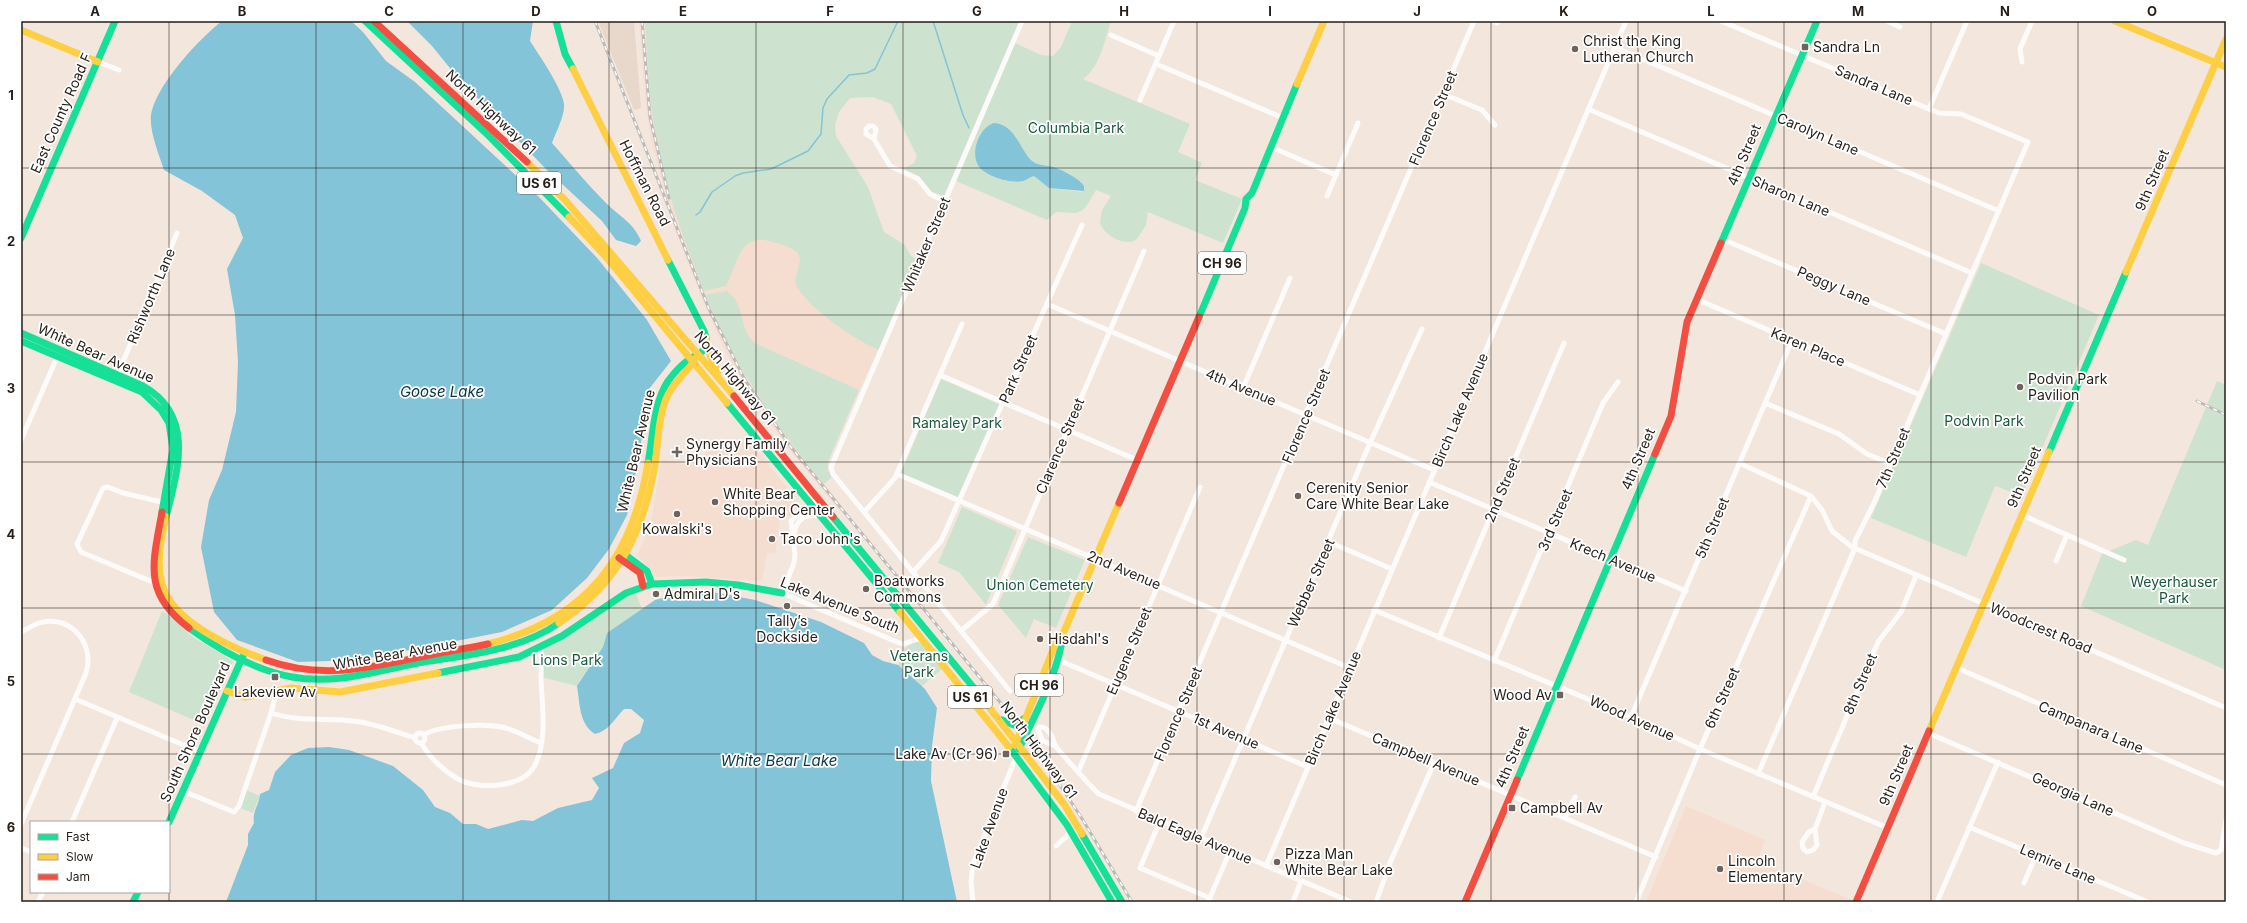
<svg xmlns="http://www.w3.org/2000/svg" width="2247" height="923" font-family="Inter,sans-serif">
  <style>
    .built { fill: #f5decf }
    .industrial { fill: #e8d8cc }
    .green { fill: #cee3cf; fill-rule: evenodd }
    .water { fill: #83c4d8 }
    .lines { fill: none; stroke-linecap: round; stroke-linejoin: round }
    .stream { stroke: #83c4d8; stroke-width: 1.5 }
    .street { stroke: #fdfbfa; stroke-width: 5 }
    .fast { stroke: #16e098; stroke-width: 7 }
    .slow { stroke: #ffcf43; stroke-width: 7 }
    .jam { stroke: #f24e42; stroke-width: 7 }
    .rail-casing { stroke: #bdbbb8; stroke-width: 3 }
    .rail { stroke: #fff; stroke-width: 1.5; stroke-dasharray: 4.5; stroke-linecap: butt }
    .grid { fill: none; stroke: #261e18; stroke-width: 1; stroke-opacity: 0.55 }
    .poi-dot { fill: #6e645d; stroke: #fff; stroke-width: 1.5 }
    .labels { text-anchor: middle; stroke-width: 3.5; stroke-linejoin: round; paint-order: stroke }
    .shield { fill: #fff; stroke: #67625d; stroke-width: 1 }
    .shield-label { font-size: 13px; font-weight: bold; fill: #261e18 }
    .poi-label { font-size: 14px; fill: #261e18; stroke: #fff; text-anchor: start }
    .street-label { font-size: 14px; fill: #261e18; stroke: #fff }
    .park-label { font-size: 14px; fill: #18583c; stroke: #fff }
    .water-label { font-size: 15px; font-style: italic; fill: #073644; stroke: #fff }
    .neatline { fill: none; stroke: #261e18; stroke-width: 1.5 }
    .grid-label { font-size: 13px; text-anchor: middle; font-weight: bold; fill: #261e18 }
  </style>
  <rect width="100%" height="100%" fill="#f3e6dd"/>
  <g class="built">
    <path d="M639,21h6l110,180 145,101 -49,106 -53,44 45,55 -4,3 -50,-61 -32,-45 -30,-49 -26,-59 -26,-66 -24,-91 -6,-41z"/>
    <path d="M729,439l22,4 42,52 -3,21 -10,2 -5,36 -8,-1 -5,28 -75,-5 -30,1 -20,-22 13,-28 12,-68 25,6z"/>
    <path d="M1686,806l79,34 -8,21 93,38 -1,3h-203z"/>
  </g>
  <path class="industrial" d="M598,21h36l7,87 -7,2z"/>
  <g class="green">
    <path d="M645,21h375l-76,175 -12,-4 -13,-16 -16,-7 11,-6 3,-7 -26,-52 -18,-7 -23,1 -11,14 -4,13 1,11 32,51 16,45 21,13 6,11 7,4 -39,90c-23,-9 -76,-45 -84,-68l5,-22 -2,-7c-7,-6 -17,-9 -26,-11 -32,-11 -34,21 -46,44l-22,5c-22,-56 -43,-113 -51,-173 -5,-32 -6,-65 -8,-97z"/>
    <path d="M1072,21h39c-6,18 -11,47 -28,58l107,45 -12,28 24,11 -7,17 47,19 -19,44 -75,-31 -2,13 -9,14c-12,9 -33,-4 -37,-16l2,-13 9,-14 -15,-6c-6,9 -10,24 -24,23 -6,0 -10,-1 -16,-1l-9,8 -91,-39 59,-138 26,12 12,1 8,-9zM977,142l107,50 -35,-4 -15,-12c-4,1 -7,5 -11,5 -7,2 -15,-1 -22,-3 -19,-5 -30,-16 -24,-36z"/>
    <path d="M1981,263l118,52 -77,181 -27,-10 -29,71 -95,-39z"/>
    <path d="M727,291c21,17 10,37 28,52l104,47 -31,72v8l4,7 -8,7c-49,-58 -89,-118 -119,-189z"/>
    <path d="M941,379l60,26 -41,93 -59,-25z"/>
    <path d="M2217,381l9,4v285l-145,-64 21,-52 34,-14 12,5z"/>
    <path d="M962,507l55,24 -31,74 -27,-33 -21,-9z"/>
    <path d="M1028,537l57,23 -29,68 -22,-9 -8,19 -28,-33z"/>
    <path d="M634,589l8,20 -35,24 -4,14 -26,39 -36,-9 -1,-29z"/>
    <path d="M162,611c12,5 20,18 31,26 13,9 28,15 40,25l-28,63 -76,-33z"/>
    <path d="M916,641l5,2 21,26 -21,18 -23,-22 7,-17z"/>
    <path d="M246,790l14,6 -7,17 -13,-5z"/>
  </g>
  <g class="water">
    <path d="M222,21h129l12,11 23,29 29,21 123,114 60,63 49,61 24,41 -22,28 -11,73 -11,53 -18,34 -22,29 -35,32 -50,22 -143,28 -61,2 -61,-22 -23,-28 -13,-65 8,-47 13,-30 14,-58 2,-50 -3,-47 -8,-46 16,-31 -8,-23 -33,-24 -38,-21c-5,-16 -17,-43 -12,-60 9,-30 46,-70 70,-89z"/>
    <path d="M407,21h126l-3,20c9,14 32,47 34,63 1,12 -8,27 -12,39 18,20 35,41 54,60 13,13 28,20 35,38l-5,5 -20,-6 -14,-19 -55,-51 -89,-92 -26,-32z"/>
    <path d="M994,123c21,1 26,27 38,38 6,5 14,4 21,6 9,3 26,11 31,19v5l-35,-3 -15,-12c-4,1 -7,4 -11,5 -12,3 -39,-5 -45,-16 -8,-14 2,-38 16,-42z"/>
    <path d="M701,592l17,1 37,7 66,22 43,21 8,12 11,6 15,4 27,24 12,19 -5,38 -1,35 26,121h-731l22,-57v-11l6,-11c-2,-12 5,-17 6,-29l9,-4 6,-18 16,-17 17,-7 21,-1 20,3 44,16 30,24 12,17 15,6 13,11h13l12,5 34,-9 11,1 25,-13 34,-8 7,-12 -7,-10 21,-10 11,-25 16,-10 4,-13 -13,-11h-7c-9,9 -15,22 -29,25 -16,-10 -15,-30 -18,-48l26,-39 4,-14 48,-33 15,-4z"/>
  </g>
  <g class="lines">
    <g class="stream">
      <path d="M933,21l30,94 6,13"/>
      <path d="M696,215l4,-3 12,-20 23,-16 8,-3 28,-4 37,-18 13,-17 2,-26 4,-9 22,-24 18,-2 8,-4 23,-48"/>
    </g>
    <g class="street">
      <path d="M1493,21l4,2"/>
      <path d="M1721,21l208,88 10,4 22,1 67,28 -154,361 -19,38v7l-97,226"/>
      <path d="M1887,21l13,6"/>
      <path d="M1111,35l48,21"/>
      <path d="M1614,47l385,164"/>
      <path d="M98,62l21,8"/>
      <path d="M2022,62l-2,-13 12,-28"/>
      <path d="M1156,64l127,54"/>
      <path d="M1443,94l39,16 13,15"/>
      <path d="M1140,100l34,-79"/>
      <path d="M1588,109l384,164"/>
      <path d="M1929,109l38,-88"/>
      <path d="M874,139l2,-10 -3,-3h-4l-3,3v5l8,5 16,27 28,13 12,15 15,7"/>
      <path d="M1271,147l65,28"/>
      <path d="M1327,196l31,-73"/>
      <path d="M1722,239l224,95"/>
      <path d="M1696,299l224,96"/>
      <path d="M1047,304l387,166"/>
      <path d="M940,375l197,85"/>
      <path d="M117,376l60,-143"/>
      <path d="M1243,388l47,-110"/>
      <path d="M1765,403l74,31 28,20 24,10"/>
      <path d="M21,440l37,-85"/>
      <path d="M1739,463l72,33 11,14 10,21 20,16 374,161"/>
      <path d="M897,474l453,194"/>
      <path d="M1429,482l257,109"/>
      <path d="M818,499l-27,22 4,33 -1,9 -12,30 115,49 6,2 18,-6"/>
      <path d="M865,511l30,-33 67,-154"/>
      <path d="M2022,515l102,45"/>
      <path d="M794,534c3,-16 11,-20 27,-18"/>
      <path d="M1329,542l63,27"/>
      <path d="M2056,561l11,-26"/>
      <path d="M914,571l27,-30 141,-316"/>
      <path d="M155,583l-74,-31 -4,-8 26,-56 5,-1 15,6 43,10"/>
      <path d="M1374,610l257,107 69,32 188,79"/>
      <path d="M962,630l31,-26 151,-353"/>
      <path d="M21,632c7,-3 14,-9 22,-10 30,-6 52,24 43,51l-65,151"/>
      <path d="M1439,638l125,-295"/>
      <path d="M1056,659l252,108"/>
      <path d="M1494,661l109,-258 15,-21"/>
      <path d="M1957,668l269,117"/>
      <path d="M1010,691l-177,-217 -2,-7 191,-446"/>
      <path d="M75,699l125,53"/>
      <path d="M271,713c27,9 54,5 82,8 22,2 42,11 62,17"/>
      <path d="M1631,717l161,-377"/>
      <path d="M1329,718l327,139"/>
      <path d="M1928,733l256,110 32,10 5,-3 5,-30"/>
      <circle cx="420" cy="738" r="5"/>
      <path d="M423,735c17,-10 64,-12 83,-7 12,4 23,10 35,15"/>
      <path d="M421,743c9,15 22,27 37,36 20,11 63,9 76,-12 14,-26 8,-60 7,-88 0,-10 1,-21 -1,-31"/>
      <path d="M1055,746l-12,-5 -5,-11 2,-3c8,-1 13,11 15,18 2,4 38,44 44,49l252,108"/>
      <path d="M1079,770l121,-283"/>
      <path d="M183,791l51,21 5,-6 32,-93 6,-23"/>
      <path d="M1813,797l65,-155 23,-30 15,-36"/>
      <path d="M1136,811l338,-790"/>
      <path d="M1565,818l10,-21"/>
      <path d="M1160,821l-20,47 70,30"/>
      <path d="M72,822l45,-104"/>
      <path d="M1969,827l179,75"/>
      <path d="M1815,829l2,16 -4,5 -6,2 -4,-4 -1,-6 7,-10 6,-3 10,-27"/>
      <path d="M1201,838l169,-395 52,-114"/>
      <path d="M1056,846l15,-14"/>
      <path d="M21,848l10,4"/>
      <path d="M1266,866l360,-845"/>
      <path d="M2024,883l12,-28"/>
      <path d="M38,902l5,-10"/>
      <path d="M973,902l-2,-21 2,-17 43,-107"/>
      <path d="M1208,902l22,-51"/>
      <path d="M1293,902l8,-21"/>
      <path d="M1376,902l14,-39 44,-100"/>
      <path d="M1636,902l64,-153 111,-253"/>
      <path d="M1937,902l61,-140"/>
    </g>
    <g class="fast">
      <path d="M365,21l124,115 80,81"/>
      <path d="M556,21l9,33 8,15"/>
      <path d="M21,238l94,-217"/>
      <path d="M1721,243l96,-222"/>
      <path d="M1199,317l46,-109 1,-9 6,-6 45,-109"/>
      <path d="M21,333l122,53c52,29 35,83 23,131"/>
      <path d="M21,341l121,51 19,18 8,13 4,26 -11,63"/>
      <path d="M727,403l173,209"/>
      <path d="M2049,452l77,-180"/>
      <path d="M648,463c5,-26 5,-59 20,-82 6,-8 12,-15 19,-20 14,-10 25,-9 17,-30l-36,-71"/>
      <path d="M833,517l145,176"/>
      <path d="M623,553l24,18 5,13"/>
      <path d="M189,628c30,22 67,42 103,49 43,8 84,-6 126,-14 47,-8 101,-12 141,-40"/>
      <path d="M438,673l81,-16 43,-21 64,-43 26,-9 54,-2 32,3 44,8"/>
      <path d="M1002,720l12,5 11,-7"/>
      <path d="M1009,747l58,78 45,77"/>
      <path d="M1019,749c17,-37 39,-74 44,-115"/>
      <path d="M1517,780l138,-326"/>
      <path d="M169,822l74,-166"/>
      <path d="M1082,834l40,68"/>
      <path d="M133,902l5,-10"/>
    </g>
    <g class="slow">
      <path d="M2115,21l111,46"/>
      <path d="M21,30l77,32"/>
      <path d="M573,69l95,191"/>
      <path d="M1297,84l27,-63"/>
      <path d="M527,162l38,38 169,196"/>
      <path d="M569,217l38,41 120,145"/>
      <path d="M2126,272l100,-233"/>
      <path d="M706,338l5,20 7,14"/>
      <path d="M166,517c-5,21 -10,45 -4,67 10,38 70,64 104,76"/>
      <path d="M900,612l109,135"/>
      <path d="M559,623c59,-40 84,-89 96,-158 3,-22 3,-45 11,-66 6,-16 21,-26 30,-41"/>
      <path d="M488,644c97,-24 144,-84 160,-181"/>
      <path d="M227,691l18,6 46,-9 49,4 98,-19"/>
      <path d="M978,693l86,111 18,30"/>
      <path d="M1929,731l120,-279"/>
      <path d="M1015,745l42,-105 6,-6 56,-131"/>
    </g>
    <g class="jam">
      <path d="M374,21l153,141"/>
      <path d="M734,396l99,121"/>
      <path d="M1655,454l16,-38 16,-94 34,-79"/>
      <path d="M1119,503l80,-186"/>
      <path d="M162,512c-9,51 -20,81 27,116"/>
      <path d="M619,558l21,15 3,13"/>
      <path d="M266,660c56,20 103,8 159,-4 21,-5 42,-7 63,-12"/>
      <path d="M1465,902l52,-122"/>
      <path d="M1856,902l73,-171"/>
    </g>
    <g class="rail-casing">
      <g id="rail">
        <path d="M595,21l114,288 36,71 46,67 235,287 55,83 51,85"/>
        <path d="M642,21l8,96 19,81"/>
        <path d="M2197,401l29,14"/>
      </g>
    </g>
    <use href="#rail" class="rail"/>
  </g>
  <path class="grid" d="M169,21v801M316,21v881M463,21v881M609,21v881M756,21v881M903,21v881M1050,21v881M1197,21v881M1344,21v881M1491,21v881M1638,21v881M1784,21v881M1931,21v881M2078,21v881M21,168h2205M21,315h2205M21,462h2205M21,608h2205M21,754h2205M169,892v10"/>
  <g class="poi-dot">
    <rect x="1801" y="43" width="8" height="8" rx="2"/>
    <circle cx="1575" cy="49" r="4"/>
    <circle cx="2020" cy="387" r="4"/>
    <path d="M675 446h4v4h4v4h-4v4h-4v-4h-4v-4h4z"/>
    <circle cx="1298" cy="496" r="4"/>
    <circle cx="715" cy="502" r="4"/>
    <circle cx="677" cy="514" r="4"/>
    <circle cx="772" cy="539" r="4"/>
    <circle cx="866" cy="589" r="4"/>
    <circle cx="656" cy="594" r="4"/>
    <circle cx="787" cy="606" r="4"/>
    <circle cx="1040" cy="639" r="4"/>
    <rect x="271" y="673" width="8" height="8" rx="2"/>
    <rect x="1556" y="691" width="8" height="8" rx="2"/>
    <rect x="1002" y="750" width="8" height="8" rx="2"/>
    <rect x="1508" y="804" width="8" height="8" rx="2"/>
    <circle cx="1277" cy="862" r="4"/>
    <circle cx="1720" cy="869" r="4"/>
  </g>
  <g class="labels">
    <g class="shield">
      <rect x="517" y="172" width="44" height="22" rx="3"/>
      <rect x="1198" y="252" width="48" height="22" rx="3"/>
      <rect x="1015" y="674" width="48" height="22" rx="3"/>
      <rect x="948" y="686" width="44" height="22" rx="3"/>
    </g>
    <g class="shield-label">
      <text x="539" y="188">US 61</text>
      <text x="1222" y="268">CH 96</text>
      <text x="1039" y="690">CH 96</text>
      <text x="970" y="702">US 61</text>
    </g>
    <g class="poi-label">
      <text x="1583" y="46">Christ the King<tspan x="1583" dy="16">Lutheran Church</tspan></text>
      <text x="1813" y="52">Sandra Ln</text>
      <text x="2028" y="384">Podvin Park<tspan x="2028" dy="16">Pavilion</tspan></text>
      <text x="686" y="449">Synergy Family<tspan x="686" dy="16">Physicians</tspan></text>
      <text x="1306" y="493">Cerenity Senior<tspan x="1306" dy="16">Care White Bear Lake</tspan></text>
      <text x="723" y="499">White Bear<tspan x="723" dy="16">Shopping Center</tspan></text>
      <text x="677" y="534" text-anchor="middle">Kowalski's</text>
      <text x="780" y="544">Taco John's</text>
      <text x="874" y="586">Boatworks<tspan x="874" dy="16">Commons</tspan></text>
      <text x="664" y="599">Admiral D's</text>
      <text x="787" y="626" text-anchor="middle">Tally’s<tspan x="787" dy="16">Dockside</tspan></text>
      <text x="1048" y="644">Hisdahl's</text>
      <text x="275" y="697" text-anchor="middle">Lakeview Av</text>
      <text x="1552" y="700" text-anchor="end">Wood Av</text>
      <text x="998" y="759" text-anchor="end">Lake Av (Cr 96)</text>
      <text x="1520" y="813">Campbell Av</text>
      <text x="1285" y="859">Pizza Man<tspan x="1285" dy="16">White Bear Lake</tspan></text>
      <text x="1728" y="866">Lincoln<tspan x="1728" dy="16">Elementary</tspan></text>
    </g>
    <g class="street-label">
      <text transform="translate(1874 85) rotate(23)" y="5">Sandra Lane</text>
      <text transform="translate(491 112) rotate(43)" y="5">North Highway 61</text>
      <text transform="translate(61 113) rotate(-66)" y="5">East County Road F</text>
      <text transform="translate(1433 118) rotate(-67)" y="5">Florence Street</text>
      <text transform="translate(1818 134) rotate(23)" y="5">Carolyn Lane</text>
      <text transform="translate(1744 155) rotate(-67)" y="5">4th Street</text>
      <text transform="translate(2152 180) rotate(-67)" y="5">9th Street</text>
      <text transform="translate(645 183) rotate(63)" y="5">Hoffman Road</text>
      <text transform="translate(1791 196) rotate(23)" y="5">Sharon Lane</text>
      <text transform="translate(926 245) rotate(-67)" y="5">Whitaker Street</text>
      <text transform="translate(1834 286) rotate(23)" y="5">Peggy Lane</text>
      <text transform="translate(151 296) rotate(-67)" y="5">Rishworth Lane</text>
      <text transform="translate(1808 347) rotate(23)" y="5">Karen Place</text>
      <text transform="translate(96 353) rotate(24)" y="5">White Bear Avenue</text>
      <text transform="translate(1018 369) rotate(-66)" y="5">Park Street</text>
      <text transform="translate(735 378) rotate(50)" y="5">North Highway 61</text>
      <text transform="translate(1241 387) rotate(23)" y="5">4th Avenue</text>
      <text transform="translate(1460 410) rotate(-67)" y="5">Birch Lake Avenue</text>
      <text transform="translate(1306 416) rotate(-67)" y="5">Florence Street</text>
      <text transform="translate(1060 446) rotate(-67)" y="5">Clarence Street</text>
      <text transform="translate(636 451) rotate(-77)" y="5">White Bear Avenue</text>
      <text transform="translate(1893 458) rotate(-67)" y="5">7th Street</text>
      <text transform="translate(1638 459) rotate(-67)" y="5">4th Street</text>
      <text transform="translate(2024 477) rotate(-67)" y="5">9th Street</text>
      <text transform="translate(1502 490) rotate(-67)" y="5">2nd Street</text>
      <text transform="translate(1555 520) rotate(-67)" y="5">3rd Street</text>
      <text transform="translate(1712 528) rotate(-67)" y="5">5th Street</text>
      <text transform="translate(1613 560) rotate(23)" y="5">Krech Avenue</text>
      <text transform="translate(1124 570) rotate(23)" y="5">2nd Avenue</text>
      <text transform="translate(1311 583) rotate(-66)" y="5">Webber Street</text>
      <text transform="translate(840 605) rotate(22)" y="5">Lake Avenue South</text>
      <text transform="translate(2041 628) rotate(23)" y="5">Woodcrest Road</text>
      <text transform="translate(1129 651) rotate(-67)" y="5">Eugene Street</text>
      <text transform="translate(395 654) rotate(-10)" y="5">White Bear Avenue</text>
      <text transform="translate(1860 684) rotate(-67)" y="5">8th Street</text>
      <text transform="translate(1722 698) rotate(-66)" y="5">6th Street</text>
      <text transform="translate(1333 708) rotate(-67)" y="5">Birch Lake Avenue</text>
      <text transform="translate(1178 714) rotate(-67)" y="5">Florence Street</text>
      <text transform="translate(1632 718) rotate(24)" y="5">Wood Avenue</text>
      <text transform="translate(2091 727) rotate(23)" y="5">Campanara Lane</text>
      <text transform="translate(1226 731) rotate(23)" y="5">1st Avenue</text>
      <text transform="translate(195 732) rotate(-66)" y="5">South Shore Boulevard</text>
      <text transform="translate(1039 750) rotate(53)" y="5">North Highway 61</text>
      <text transform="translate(1512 757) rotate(-67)" y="5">4th Street</text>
      <text transform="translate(1426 759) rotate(23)" y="5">Campbell Avenue</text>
      <text transform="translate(1896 775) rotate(-67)" y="5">9th Street</text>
      <text transform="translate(2073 794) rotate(24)" y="5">Georgia Lane</text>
      <text transform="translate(989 828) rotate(-70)" y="5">Lake Avenue</text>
      <text transform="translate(1195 836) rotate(23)" y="5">Bald Eagle Avenue</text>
      <text transform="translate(2058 864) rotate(23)" y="5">Lemire Lane</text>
    </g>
    <g class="park-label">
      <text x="1076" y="133">Columbia Park</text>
      <text x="1984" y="426">Podvin Park</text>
      <text x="957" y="428">Ramaley Park</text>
      <text x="2174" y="587">Weyerhauser<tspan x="2174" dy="16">Park</tspan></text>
      <text x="1040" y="590">Union Cemetery</text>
      <text x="919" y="661">Veterans<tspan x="919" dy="16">Park</tspan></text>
      <text x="567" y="665">Lions Park</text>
    </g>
    <g class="water-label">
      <text x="442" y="397">Goose Lake</text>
      <text x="779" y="766">White Bear Lake</text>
    </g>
  </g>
  <rect width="2247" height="923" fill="none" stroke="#ffffff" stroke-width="44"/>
  <rect x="30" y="821" width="140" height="72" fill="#ffffff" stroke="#a8a5a3"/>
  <rect x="38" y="834" width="20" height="6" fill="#16e098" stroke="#a8a5a3"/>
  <text x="66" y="841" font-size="12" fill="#261e18">Fast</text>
  <rect x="38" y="854" width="20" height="6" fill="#ffcf43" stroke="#a8a5a3"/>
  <text x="66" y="861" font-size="12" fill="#261e18">Slow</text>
  <rect x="38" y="874" width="20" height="6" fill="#f24e42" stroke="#a8a5a3"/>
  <text x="66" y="881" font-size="12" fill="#261e18">Jam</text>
  <rect x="22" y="22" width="2203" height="879" class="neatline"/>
  <g class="grid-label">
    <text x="95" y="16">A</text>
    <text x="242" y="16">B</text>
    <text x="389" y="16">C</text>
    <text x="536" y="16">D</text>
    <text x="683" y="16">E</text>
    <text x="830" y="16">F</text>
    <text x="977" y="16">G</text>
    <text x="1124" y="16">H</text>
    <text x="1270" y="16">I</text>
    <text x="1417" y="16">J</text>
    <text x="1564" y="16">K</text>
    <text x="1711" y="16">L</text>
    <text x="1858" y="16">M</text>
    <text x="2005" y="16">N</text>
    <text x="2152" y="16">O</text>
    <text x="11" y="100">1</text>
    <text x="11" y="246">2</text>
    <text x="11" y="393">3</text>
    <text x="11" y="539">4</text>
    <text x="11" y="686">5</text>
    <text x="11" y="832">6</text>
  </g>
</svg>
